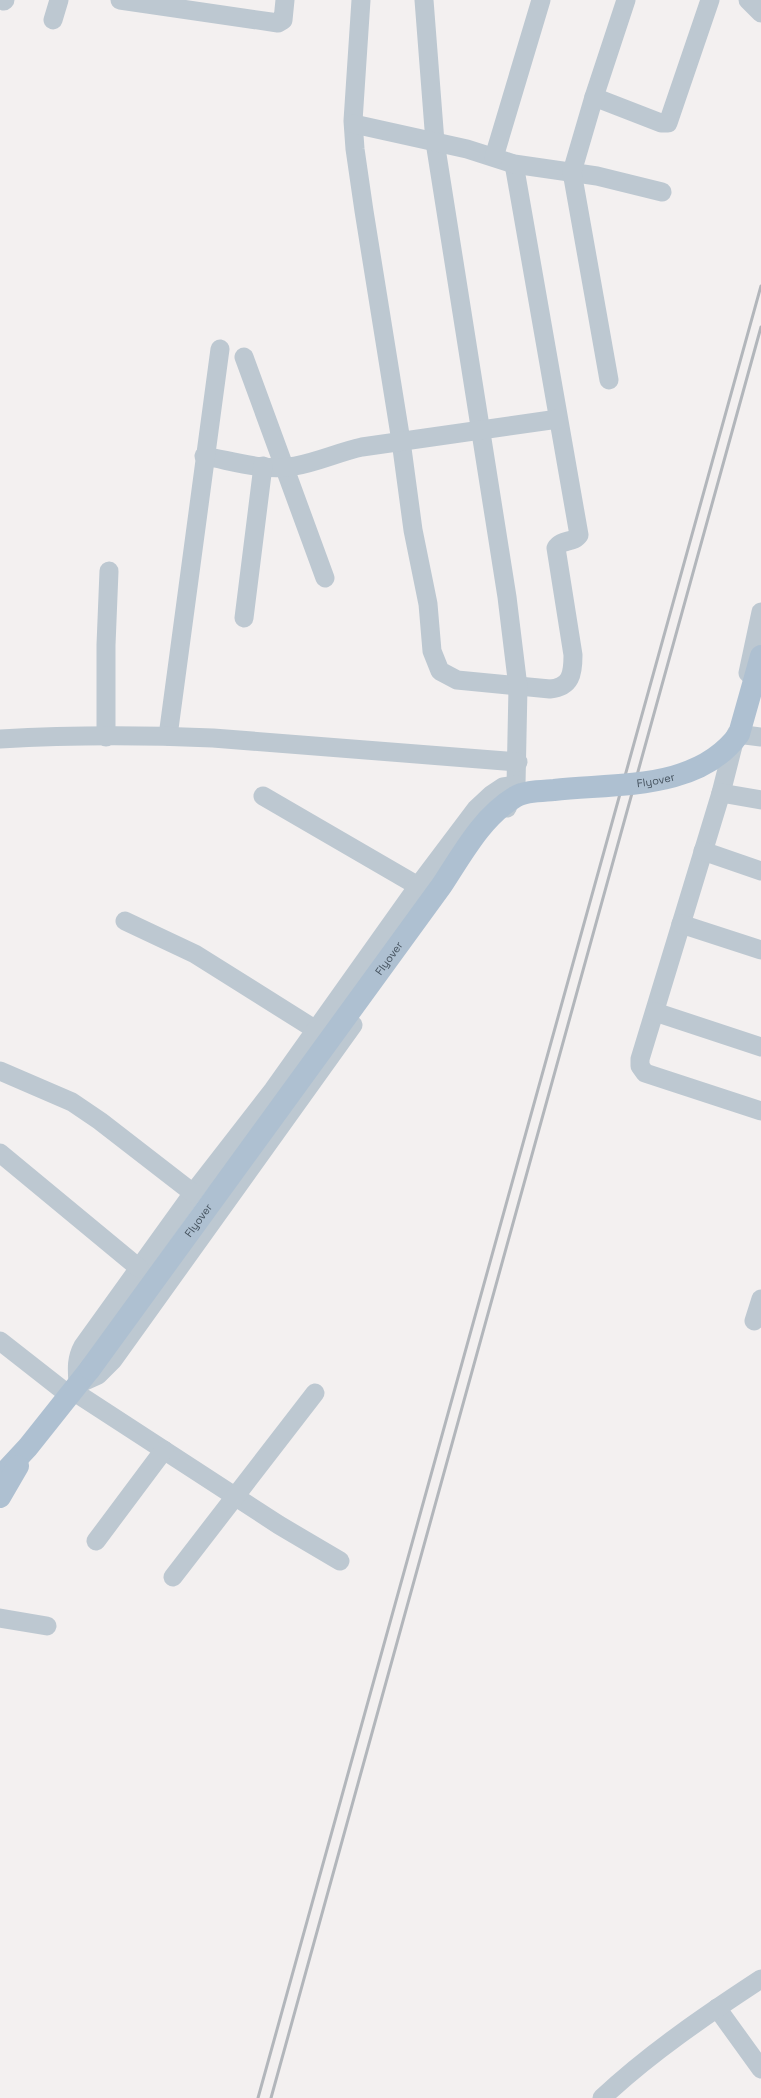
<svg xmlns="http://www.w3.org/2000/svg" width="761" height="2098" font-family="'Space Grotesk',sans-serif">
  <style>
    .lines { fill: none; stroke-linecap: round; stroke-linejoin: round }
    .minor { stroke: #bdc8d1; stroke-width: 19 }
    .major { stroke: #aec0d1; stroke-width: 22 }
    .rail { stroke: #b2b6bb; stroke-width: 3 }
    .major-bridge { stroke: #aec0d1; stroke-width: 22 }
    .labels { text-anchor: middle; stroke-width: 3; stroke-linejoin: round; paint-order: stroke }
    .street-label { font-size: 11px; fill: #475460; stroke: #fff }
  </style>
  <rect width="100%" height="100%" fill="#f3f0f0"/>
  <g class="lines">
    <g class="minor">
      <path d="M120,0l158,23 5,-3 2,-20"/>
      <path d="M361,0l-8,121 2,28 9,62 37,230 12,89 15,74 4,47 8,20 17,9 93,9c21,-2 23,-15 23,-34l-17,-107c5,-9 18,-5 23,-13l-65,-371"/>
      <path d="M424,0l11,142 72,455 11,90 -2,98 -9,23"/>
      <path d="M748,0l13,13"/>
      <path d="M4,1l1,-1"/>
      <path d="M53,20l6,-20"/>
      <path d="M594,97l67,26h7l42,-123"/>
      <path d="M354,124l113,25 47,15 83,12 65,16"/>
      <path d="M494,157l47,-157"/>
      <path d="M244,357l81,221"/>
      <path d="M609,380l-37,-208 22,-75 32,-97"/>
      <path d="M204,456c29,5 62,16 91,10 23,-4 44,-14 67,-19l196,-28"/>
      <path d="M244,618l19,-152"/>
      <path d="M748,673l13,-61"/>
      <path d="M736,734l-15,59 -81,266v7l5,7 116,38"/>
      <path d="M745,735l16,2"/>
      <path d="M168,736l52,-387"/>
      <path d="M106,737v-92l3,-74"/>
      <path d="M0,739c71,-4 142,-4 213,-1l305,24"/>
      <path d="M721,793l40,7"/>
      <path d="M263,796l155,90"/>
      <path d="M703,851l58,20"/>
      <path d="M125,921l70,33 121,76"/>
      <path d="M681,924l80,26"/>
      <path d="M655,1012l106,35"/>
      <path d="M353,1025l-240,335 -15,15 -20,9c-1,-15 -2,-25 5,-38l110,-153 80,-103 145,-204 58,-77 15,-14 12,-8 13,-2"/>
      <path d="M0,1071l72,31 28,19 93,72"/>
      <path d="M0,1153l139,115"/>
      <path d="M754,1321l7,-22"/>
      <path d="M0,1341l69,54"/>
      <path d="M73,1391l206,134 61,36"/>
      <path d="M96,1541l68,-91"/>
      <path d="M173,1577l142,-184"/>
      <path d="M0,1618l47,8"/>
      <path d="M717,2008l44,61"/>
      <path d="M602,2098c48,-45 104,-83 159,-119"/>
    </g>
    <g class="major">
      <path d="M0,1477l28,-30 62,-78"/>
      <path d="M0,1497l18,-31"/>
    </g>
    <g class="rail">
      <path d="M258,2098l503,-1812"/>
      <path d="M271,2098l490,-1771"/>
    </g>
    <path class="major-bridge" id="s1" d="M90,1369l352,-484c21,-32 40,-68 73,-88 9,-6 27,-6 39,-7 62,-7 144,1 185,-56l22,-78"/>
  </g>
  <g class="labels">
    <g class="street-label">
      <text dy="4" stroke="none"><textPath href="#s1" startOffset="856">Flyover</textPath></text>
      <text dy="4" stroke="none"><textPath href="#s1" startOffset="508">Flyover</textPath></text>
      <text dy="4" stroke="none"><textPath href="#s1" startOffset="184">Flyover</textPath></text>
    </g>
  </g>
</svg>
